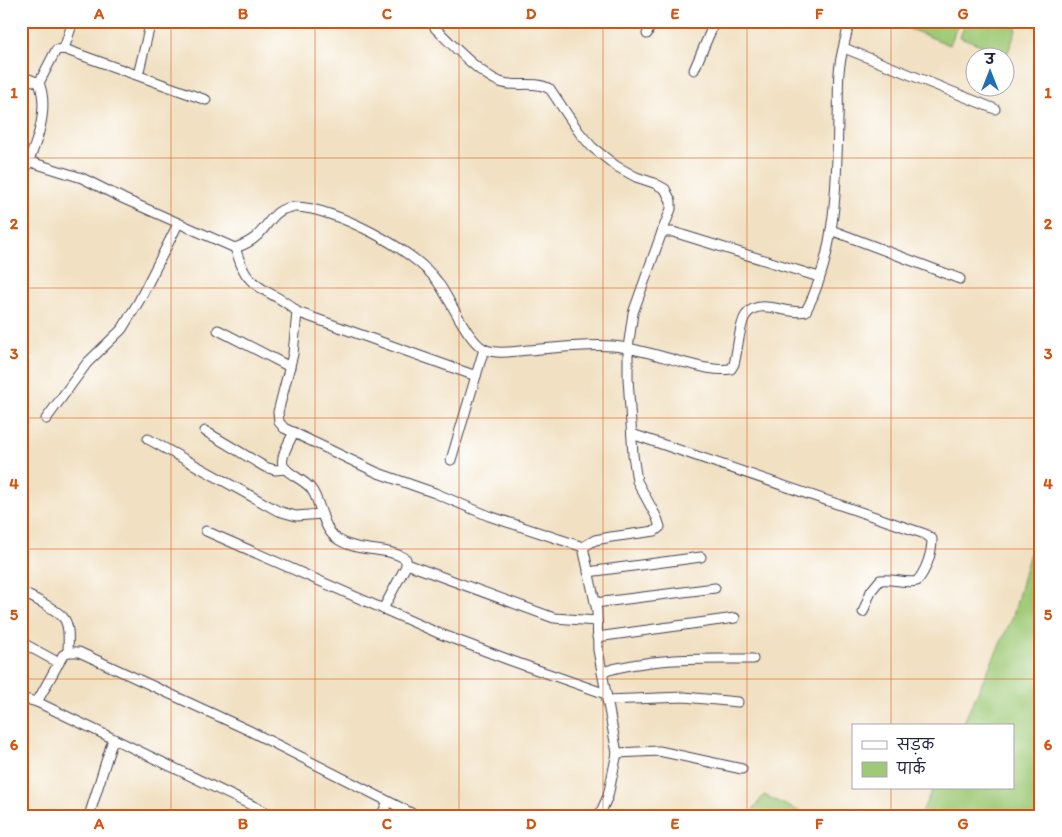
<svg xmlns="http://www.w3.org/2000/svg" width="1062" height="837" font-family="Itim,'Playpen Sans Deva',sans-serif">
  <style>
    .green { fill: #9fc976; stroke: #607658 }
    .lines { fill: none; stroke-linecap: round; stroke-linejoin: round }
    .street-casing { stroke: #413e4f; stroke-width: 11 }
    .street { stroke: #fff; stroke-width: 9 }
    .grid { fill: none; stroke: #d45411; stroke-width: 1; stroke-opacity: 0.55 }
    .neatline { fill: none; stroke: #d45411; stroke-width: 2 }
    .grid-label { font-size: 16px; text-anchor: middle; font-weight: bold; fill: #d45411 }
  </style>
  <rect width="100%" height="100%" fill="#fff"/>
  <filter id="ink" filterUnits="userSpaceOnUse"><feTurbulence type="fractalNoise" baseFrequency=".02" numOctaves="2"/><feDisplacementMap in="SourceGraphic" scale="10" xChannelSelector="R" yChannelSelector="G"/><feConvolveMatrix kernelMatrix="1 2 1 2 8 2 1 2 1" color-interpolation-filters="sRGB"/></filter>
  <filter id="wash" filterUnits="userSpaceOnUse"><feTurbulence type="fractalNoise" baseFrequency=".0096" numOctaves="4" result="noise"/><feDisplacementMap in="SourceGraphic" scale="20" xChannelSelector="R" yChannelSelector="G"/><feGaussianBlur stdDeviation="1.12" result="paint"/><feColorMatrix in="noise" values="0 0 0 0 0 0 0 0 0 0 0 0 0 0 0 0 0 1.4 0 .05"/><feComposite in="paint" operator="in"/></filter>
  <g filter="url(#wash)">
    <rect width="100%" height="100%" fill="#f1e0c1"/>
    <g class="green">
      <path d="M890,21h69l-9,24z"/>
      <path d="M966,21h34l17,7 -10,27 -47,-18z"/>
      <path d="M1041,510v306h-121l13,-28h80v-62h-51l51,-110z"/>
      <path d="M764,795l45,21h-61z"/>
    </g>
  </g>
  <g filter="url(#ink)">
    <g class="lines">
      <g class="street-casing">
        <g id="street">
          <path d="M186,21l4,1"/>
          <path d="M431,21l5,8c18,17 41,43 64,53 16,6 34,-2 50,7l29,43 13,15 24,19 20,11 18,6 11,6 6,12v8l-9,23"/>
          <path d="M647,34l5,-13"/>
          <path d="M844,48l151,61"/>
          <path d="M64,49l9,-28"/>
          <path d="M694,70l21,-49"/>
          <path d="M138,75l13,-54"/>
          <path d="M21,76l18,7c12,29 -6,69 -18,96"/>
          <path d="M39,83l17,-33 8,-1 142,51"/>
          <path d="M21,159l61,19 42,21 111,49c9,-3 16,-6 23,-13 12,-12 17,-28 37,-28 38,0 120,43 142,74 12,16 30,59 47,68 13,6 32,2 45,1 28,-2 56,-6 84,-4 24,2 49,11 73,17 15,4 30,8 45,6l3,-5c3,-10 6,-42 12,-49 5,-7 13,-9 21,-8 14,1 25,7 39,4 30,-56 31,-131 32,-193 1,-18 -1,-36 2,-54 2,-13 6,-27 9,-40l-4,-3"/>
          <path d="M831,230l129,49"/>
          <path d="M235,248c4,10 6,21 13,29 13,16 36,20 49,35l-4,42 -15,58 1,10 5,6 94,45 57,20 54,23 94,31 12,-7 16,-3 44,-6 5,-4 -3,-9 -20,-37 -4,-26 -5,-77v-30l5,-35 29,-81h11l146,45"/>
          <path d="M297,312l179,64"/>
          <path d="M218,330l72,37"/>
          <path d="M46,419l41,-56 35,-34 17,-28 39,-77"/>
          <path d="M205,431l60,36 10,3 11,-1"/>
          <path d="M294,432c-4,9 -14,24 -11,33 3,9 23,15 29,25 10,15 10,40 27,50 20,13 47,6 67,19v7l-23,43"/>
          <path d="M632,434l293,100 7,5c0,14 -6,32 -15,42 -12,3 -24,-3 -37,-1l-9,11 -8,21"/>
          <path d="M148,439l130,72 18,5 26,-2"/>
          <path d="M451,460l33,-111"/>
          <path d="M206,531l232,102 74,28 94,33"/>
          <path d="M583,547l14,64 1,39 19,103 -9,43 -9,20"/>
          <path d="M407,564l147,54 43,3"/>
          <path d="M588,572l113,-15"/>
          <path d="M21,592c11,5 39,19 44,28 5,9 3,22 3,32"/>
          <path d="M595,603l120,-15"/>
          <path d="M597,637l138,-19"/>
          <path d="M21,642l38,21"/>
          <path d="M602,672c49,-15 100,-13 151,-13"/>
          <path d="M21,698l16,4 237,114"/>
          <path d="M607,700l77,-3 54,5"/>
          <path d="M37,702l26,-47 5,-3h11l169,78 169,86"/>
          <path d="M617,753l42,-2 83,18"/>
          <path d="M89,816l24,-77"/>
          <path d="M381,816l7,-14"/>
        </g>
      </g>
      <use href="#street" class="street"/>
    </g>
  </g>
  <path class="grid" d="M171,21v795M315,21v795M459,21v795M603,21v795M747,21v795M891,21v705M21,158h1020M21,288h1020M21,418h1020M21,549h1020M21,679h1020M891,788v28"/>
  <rect width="1062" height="837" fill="none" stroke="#fff" stroke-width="55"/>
  <rect x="852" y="724" width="162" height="65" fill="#ffffff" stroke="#a7a7b1"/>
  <rect x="862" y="741" width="25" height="8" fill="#ffffff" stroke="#a7a7b1"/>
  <text x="897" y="750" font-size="15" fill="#22223b">सड़क</text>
  <rect x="862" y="762" width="25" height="15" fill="#9fc976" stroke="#a7a7b1"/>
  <text x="897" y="774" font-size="15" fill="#22223b">पार्क</text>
  <g transform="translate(990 72)"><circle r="24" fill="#ffffff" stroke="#a7a7b1"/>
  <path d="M0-4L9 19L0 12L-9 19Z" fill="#1f6fb2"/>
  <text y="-8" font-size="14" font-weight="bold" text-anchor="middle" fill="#22223b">उ</text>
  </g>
  <rect x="28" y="28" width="1006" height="782" class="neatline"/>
  <g class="grid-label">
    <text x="99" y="19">A</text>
    <text x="243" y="19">B</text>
    <text x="387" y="19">C</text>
    <text x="531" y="19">D</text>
    <text x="675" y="19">E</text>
    <text x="819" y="19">F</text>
    <text x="963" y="19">G</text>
    <text x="14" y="98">1</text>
    <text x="1048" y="98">1</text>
    <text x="14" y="229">2</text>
    <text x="1048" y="229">2</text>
    <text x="14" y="359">3</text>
    <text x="1048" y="359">3</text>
    <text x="14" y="489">4</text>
    <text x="1048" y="489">4</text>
    <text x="14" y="620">5</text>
    <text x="1048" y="620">5</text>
    <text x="14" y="750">6</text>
    <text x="1048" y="750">6</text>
    <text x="99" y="829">A</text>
    <text x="243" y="829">B</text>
    <text x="387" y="829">C</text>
    <text x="531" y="829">D</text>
    <text x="675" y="829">E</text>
    <text x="819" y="829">F</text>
    <text x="963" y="829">G</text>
  </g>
</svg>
